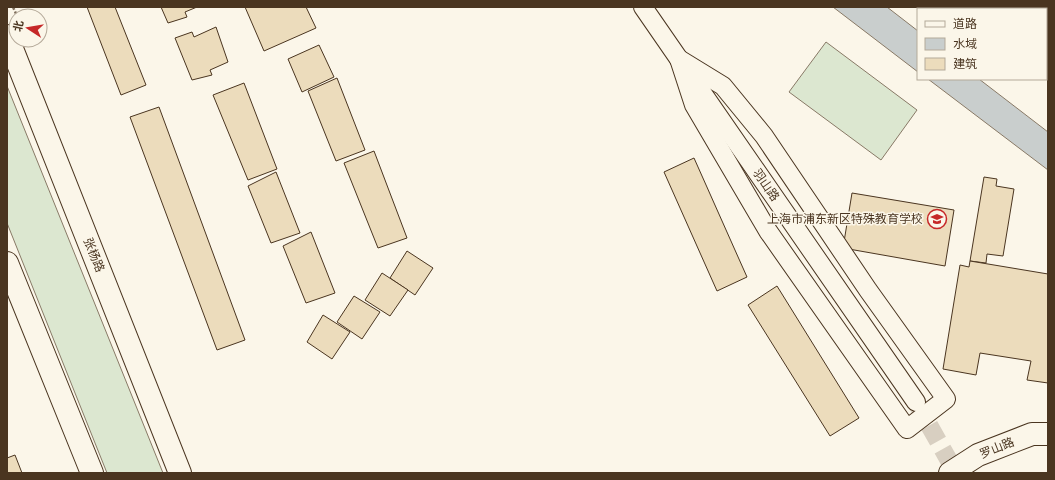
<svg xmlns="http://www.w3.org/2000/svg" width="1055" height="480" font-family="Overpass,'Noto Sans SC',sans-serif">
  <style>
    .garden { fill: #dce7d0; stroke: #887966 }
    .water { fill: #c9cecd; stroke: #887966 }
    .building { fill: #ecdcbc; stroke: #4a3520 }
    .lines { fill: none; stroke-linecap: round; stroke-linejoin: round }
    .minor-tunnel { stroke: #d8cfc1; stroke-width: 18; stroke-dasharray: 18 9; stroke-linecap: butt }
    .minor-casing { stroke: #4a3520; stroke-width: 20 }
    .major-casing { stroke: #4a3520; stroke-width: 24 }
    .path { stroke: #7f6f5c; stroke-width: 2.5; stroke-dasharray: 3 2; stroke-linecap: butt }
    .minor { stroke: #fbf6e9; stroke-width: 18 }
    .major { stroke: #fbf6e9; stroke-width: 22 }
    .labels { text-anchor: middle; stroke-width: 3; stroke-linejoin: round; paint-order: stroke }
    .street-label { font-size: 12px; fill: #4a3520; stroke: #fbf6e9 }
    .poi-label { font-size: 12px; fill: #4a3520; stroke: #fbf6e9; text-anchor: end }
  </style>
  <rect width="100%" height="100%" fill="#fbf6e9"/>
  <g class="garden">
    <path d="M826,42l91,68 -36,50 -92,-68z"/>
    <path d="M7,86l156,387h-56l-100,-250z"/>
  </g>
  <g class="water">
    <path d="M833,7h54l31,24v41z"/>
    <path d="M928,79h51l69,53v38z"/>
  </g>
  <g class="building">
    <path d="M87,7h28l31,78 -25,10z"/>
    <path d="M161,7h36l-12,5 2,5 -19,6z"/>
    <path d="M245,7h61l10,21 -52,23z"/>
    <path d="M216,27l12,35 -18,8 2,5 -20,5 -17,-42 17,-6 2,5z"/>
    <path d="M319,45l15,32 -32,15 -14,-33z"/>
    <path d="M337,78l28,72 -29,11 -28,-70z"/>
    <path d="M244,83l33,86 -29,11 -35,-85z"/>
    <path d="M159,107l86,233 -28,10 -87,-233z"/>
    <path d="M374,151l33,87 -29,10 -34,-85z"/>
    <path d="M694,158l53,119 -30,14 -53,-119z"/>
    <path d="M276,172l24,61 -29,10 -23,-57z"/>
    <path d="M984,177l13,2 -1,7 18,3 -11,67 -16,-2 -1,9 -16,-2z"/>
    <path d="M852,193l102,17 -9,56 -102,-18z"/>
    <path d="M311,232l24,61 -29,10 -23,-57z"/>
    <path d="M407,251l26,17 -18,27 -25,-17z"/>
    <path d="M970,261l78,13v109l-21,-3 4,-19 -51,-8 -4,22 -33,-6 17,-104 9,2z"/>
    <path d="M382,273l26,17 -18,26 -25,-16z"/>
    <path d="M777,286l82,132 -29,18 -82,-131z"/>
    <path d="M354,296l26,16 -18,27 -25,-17z"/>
    <path d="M323,315l27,17 -18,27 -25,-17z"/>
    <path d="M15,455l7,18h-15v-15z"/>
  </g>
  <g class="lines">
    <path class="minor-tunnel" d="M916,402l40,71"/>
    <g class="minor-casing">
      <g id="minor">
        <path d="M643,7l273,395"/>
        <path d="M679,59l44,27 41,50 104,154 78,109 -39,30 -139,-198 -74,-126z"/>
      </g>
    </g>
    <g class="major-casing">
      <g id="major">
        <path d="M7,36l173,437"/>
        <path d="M7,263l85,210"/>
        <path d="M950,473l28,-18 54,-21h16"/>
      </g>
    </g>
    <path class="path" d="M13,7l4,9"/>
    <use href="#minor" class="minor"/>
    <use href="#major" class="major"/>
  </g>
  <defs>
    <g id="school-ring" transform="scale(1)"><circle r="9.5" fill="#fbf6e9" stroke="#c62828" stroke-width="1.5"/><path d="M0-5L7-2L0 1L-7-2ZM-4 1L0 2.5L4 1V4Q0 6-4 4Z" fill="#c62828"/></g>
  </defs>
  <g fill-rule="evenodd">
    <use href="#school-ring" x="937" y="219"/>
  </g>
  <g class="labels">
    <g class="street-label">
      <text transform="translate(766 185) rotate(55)" y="4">羽山路</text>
      <text transform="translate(94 255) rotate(68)" y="4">张杨路</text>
      <text transform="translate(997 448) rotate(-22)" y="4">罗山路</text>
    </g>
    <g class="poi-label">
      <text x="923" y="223">上海市浦东新区特殊教育学校</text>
    </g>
  </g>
  <rect width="1055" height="480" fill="none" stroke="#4a3520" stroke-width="16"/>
  <rect x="917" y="8" width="130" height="72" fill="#fbf6e9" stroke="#b4a999"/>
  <rect x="925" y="21" width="20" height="6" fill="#fbf6e9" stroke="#b4a999"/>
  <text x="953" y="28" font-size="12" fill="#4a3520">道路</text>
  <rect x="925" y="38" width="20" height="12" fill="#c9cecd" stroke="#b4a999"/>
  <text x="953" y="48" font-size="12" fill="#4a3520">水域</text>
  <rect x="925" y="58" width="20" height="12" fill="#ecdcbc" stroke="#b4a999"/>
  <text x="953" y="68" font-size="12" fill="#4a3520">建筑</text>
  <g transform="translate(28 28) rotate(282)"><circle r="19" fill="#fbf6e9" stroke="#b4a999"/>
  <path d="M0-3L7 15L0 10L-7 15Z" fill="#c62828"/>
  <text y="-6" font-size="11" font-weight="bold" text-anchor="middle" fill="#4a3520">北</text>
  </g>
</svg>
